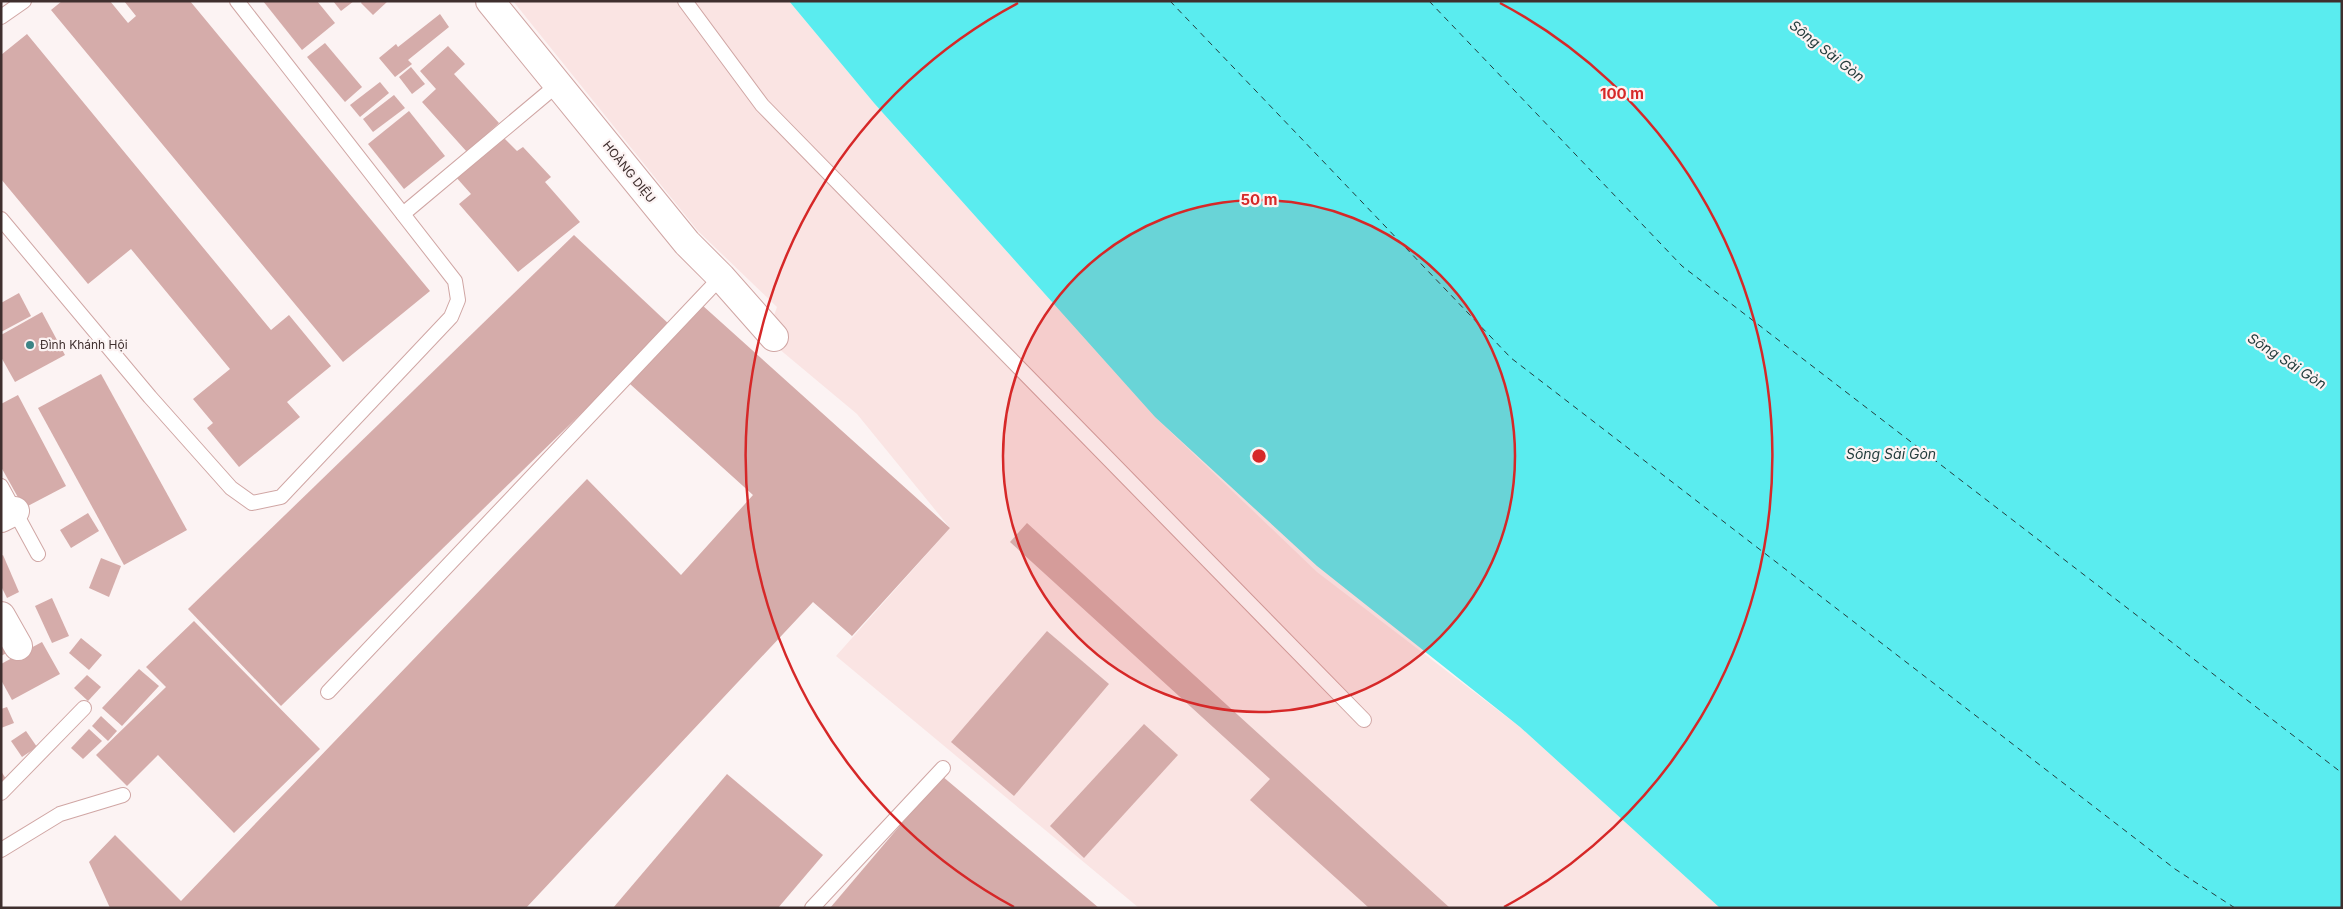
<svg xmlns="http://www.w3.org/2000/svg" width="2343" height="909" font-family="Inter,sans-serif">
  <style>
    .built { fill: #fae4e3 }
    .water { fill: #5aecef }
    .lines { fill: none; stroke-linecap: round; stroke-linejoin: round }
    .ferry { stroke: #243d3d; stroke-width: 1; stroke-dasharray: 6 5; stroke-linecap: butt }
    .building { fill: #d5acaa }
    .lane-casing { stroke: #d0a6a4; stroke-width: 16 }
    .street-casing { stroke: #d0a6a4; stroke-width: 30 }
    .lane { stroke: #fff; stroke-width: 14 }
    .street { stroke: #fff; stroke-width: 28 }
    .ring { fill: none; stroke: #d62828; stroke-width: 2.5 }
    .poi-dot { fill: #3c8485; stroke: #fcf3f3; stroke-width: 2 }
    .labels { text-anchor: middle; stroke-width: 4.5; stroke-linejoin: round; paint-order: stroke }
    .street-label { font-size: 12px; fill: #3f2f2e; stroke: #fcf3f3 }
    .poi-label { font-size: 12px; fill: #3f2f2e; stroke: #fcf3f3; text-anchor: start }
    .water-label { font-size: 14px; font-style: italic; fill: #243d3d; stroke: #fcf3f3 }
    .centre { fill: #d62828; stroke: #fcf3f3; stroke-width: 2.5 }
    .ring-label { font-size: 15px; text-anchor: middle; font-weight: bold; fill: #d62828; stroke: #fcf3f3; stroke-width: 4.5; stroke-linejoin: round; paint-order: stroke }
  </style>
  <rect width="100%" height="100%" fill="#fcf3f3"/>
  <path class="built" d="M513,1h276l85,102 281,314 162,155 203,155 200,181h-581l-303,-252 114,-128 -93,-114 -91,-76 11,-31 -79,-76z"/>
  <path class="water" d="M789,1h1553v907h-622l-200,-181 -203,-161 -162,-149 -281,-314z"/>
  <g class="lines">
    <g class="ferry">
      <path d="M1170,1l341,357 664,511 60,39"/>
      <path d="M1429,1l253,265 660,507"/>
    </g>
  </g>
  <g class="building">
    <path d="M62,1h48l18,22 8,-7 -12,-15h66l240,290 -87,71 -292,-352z"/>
    <path d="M263,1h54l18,22 -33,27z"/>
    <path d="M333,1h21l-13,10z"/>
    <path d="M362,1h26l-15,14 -12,-12z"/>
    <path d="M440,14l9,13 -41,33 4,4 -17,13 -16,-19 17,-14 2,3z"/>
    <path d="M27,34l244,296 18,-15 42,51 -44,36 13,15 -61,50 -32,-39 6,-5 -20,-24 37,-30 -99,-120 -43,35 -87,-105v-124z"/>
    <path d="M325,43l37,44 -17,15 -38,-45z"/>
    <path d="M448,46l17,18 -11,10 45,49 -32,29 -45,-50 14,-13 -16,-18z"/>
    <path d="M411,67l14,17 -13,10 -13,-17z"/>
    <path d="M380,82l9,11 -29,24 -10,-12z"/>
    <path d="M394,95l11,13 -32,24 -10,-13z"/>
    <path d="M409,111l36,45 -41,33 -36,-45z"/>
    <path d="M503,137l14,14 6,-4 28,30 -6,5 35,40 -62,50 -59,-68 12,-10 -16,-18z"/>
    <path d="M574,235l97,91 -390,380 -93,-97z"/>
    <path d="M19,293l12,23 -30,16v-29z"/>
    <path d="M702,305l248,223 -98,108 -39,-34 -287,306h-416l-21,-46 26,-27 66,66 406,-422 94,96 72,-80 -123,-111z"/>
    <path d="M42,312l23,43 -50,27 -14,-25v-22z"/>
    <path d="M101,374l86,156 -63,35 -86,-157z"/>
    <path d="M18,395l48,91 -42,22 -23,-41v-63z"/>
    <path d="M88,513l11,18 -28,17 -11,-18z"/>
    <path d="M1027,523l423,385h-81l-119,-108 20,-21 -260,-237z"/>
    <path d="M3,555l16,37 -12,6 -6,-12v-30z"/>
    <path d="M101,558l20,8 -12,31 -20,-9z"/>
    <path d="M52,598l17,38 -17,7 -17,-37z"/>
    <path d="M194,621l126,128 -86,84 -76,-78 -31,31 -31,-31 70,-68 -20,-20z"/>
    <path d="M1,631l11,19 -11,6z"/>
    <path d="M1047,631l62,53 -95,112 -63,-54z"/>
    <path d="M81,638l21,17 -13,15 -20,-17z"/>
    <path d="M42,642l18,32 -48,26 -11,-20v-16z"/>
    <path d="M139,669l20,17 -37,40 -20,-18z"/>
    <path d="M87,675l14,12 -13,14 -14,-13z"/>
    <path d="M7,707l7,16 -13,5v-19z"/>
    <path d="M101,716l16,15 -9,10 -16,-15z"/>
    <path d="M1144,724l34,31 -94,103 -34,-32z"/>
    <path d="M89,729l13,12 -19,18 -12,-11z"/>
    <path d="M26,731l11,16 -15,10 -11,-16z"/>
    <path d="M1,771l5,8 -5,4z"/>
    <path d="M727,774l96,81 -45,53h-165z"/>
    <path d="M942,776l157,132h-269z"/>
  </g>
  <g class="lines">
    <g class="lane-casing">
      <g id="lane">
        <path d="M685,1l77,104 602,615"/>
        <path d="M1,17l23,-16"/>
        <path d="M403,214l154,-129"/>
        <path d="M1,219l149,178 81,91 21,15 29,-6 170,-180 7,-17 -3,-19 -218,-280"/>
        <path d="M1,486l37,68"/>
        <path d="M328,692l393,-415"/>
        <path d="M1,793l83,-85"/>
        <path d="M1,850l59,-36 63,-19"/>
        <path d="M812,908l131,-140"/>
      </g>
    </g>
    <g class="street-casing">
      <g id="street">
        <path d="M490,1l197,242 34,34 53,60"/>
        <path d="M1,518l14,-7"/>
        <path d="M1,616l17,30"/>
      </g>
    </g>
    <use href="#lane" class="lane"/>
    <use href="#street" class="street"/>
  </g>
  <circle cx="1259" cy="456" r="256" fill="#d62828" fill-opacity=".12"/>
  <g class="ring">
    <circle cx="1259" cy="456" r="256"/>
    <path d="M1014 907A513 513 0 0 1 1018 3M1500 3A513 513 0 0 1 1504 907"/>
  </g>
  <circle class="poi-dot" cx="30" cy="345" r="5"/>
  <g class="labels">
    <g class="street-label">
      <text transform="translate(629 172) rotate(51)" y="4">HOÀNG DIỆU</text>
    </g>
    <g class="poi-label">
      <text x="40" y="349">Đình Khánh Hội</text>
    </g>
    <g class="water-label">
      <text transform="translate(1827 51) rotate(38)" y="5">Sông Sài Gòn</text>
      <text transform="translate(2287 361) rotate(33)" y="5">Sông Sài Gòn</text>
      <text x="1891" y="459">Sông Sài Gòn</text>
    </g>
  </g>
  <circle cx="1259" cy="456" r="8" class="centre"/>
  <g class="ring-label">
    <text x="1622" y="99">100 m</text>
    <text x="1259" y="205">50 m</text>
  </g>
  <rect width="2343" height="909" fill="none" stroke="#3f2f2e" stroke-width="5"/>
</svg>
